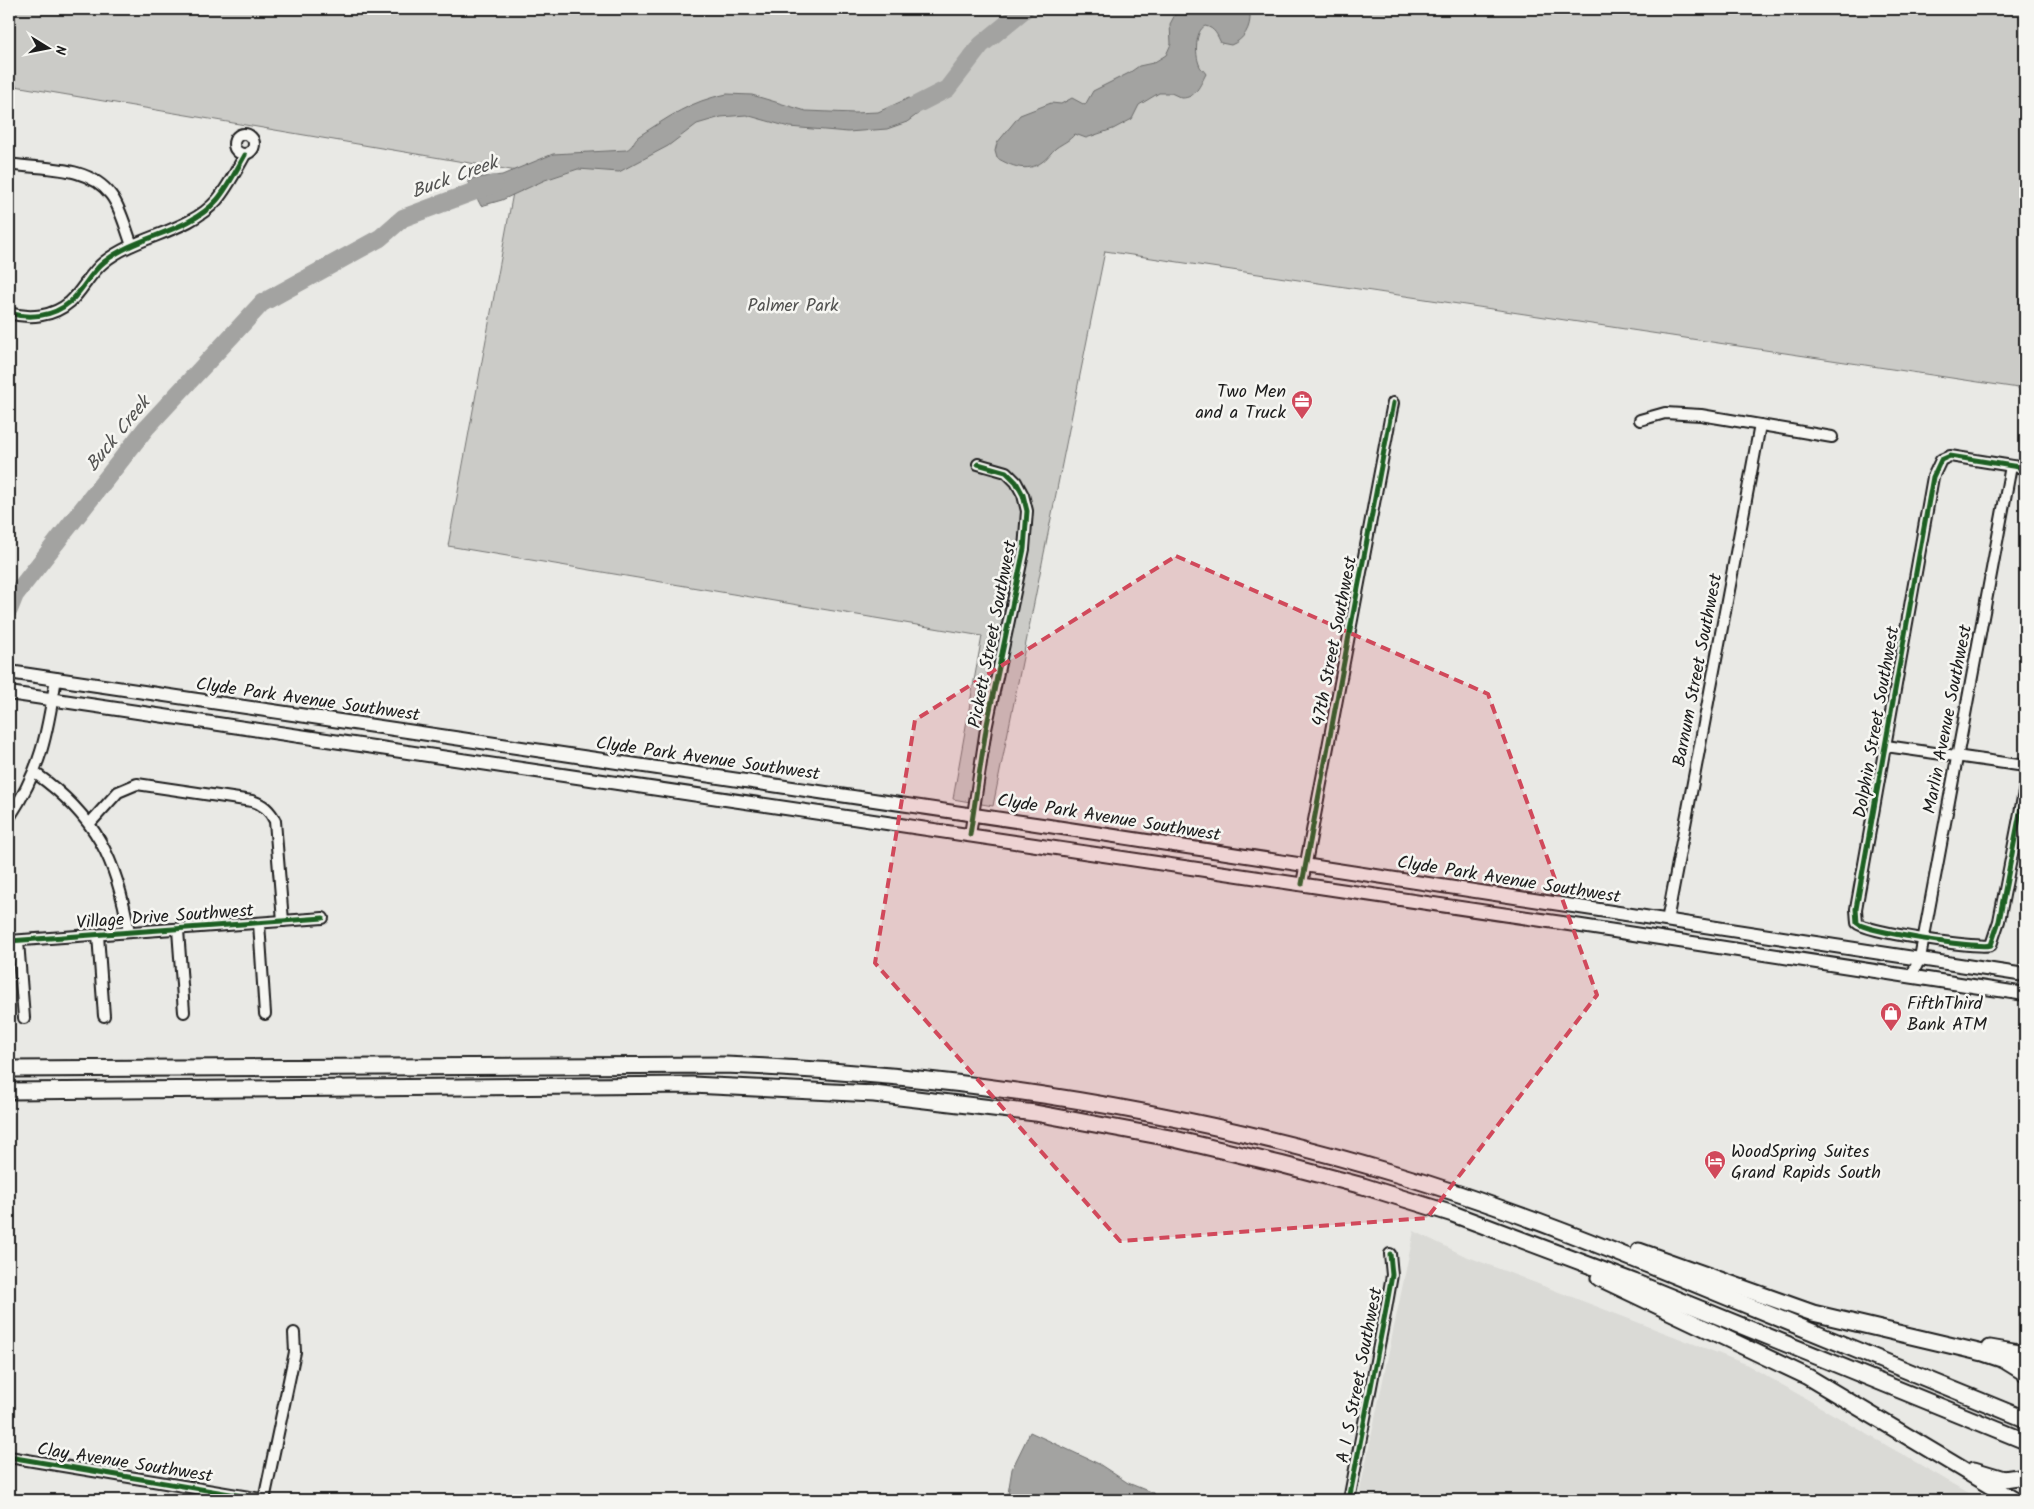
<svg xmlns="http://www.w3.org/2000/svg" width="2034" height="1509" font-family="Kalam,sans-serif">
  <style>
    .built { fill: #dadad6 }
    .green { fill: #cbcbc7; stroke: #747472 }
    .water { fill: #a3a3a1; stroke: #6d6d6c }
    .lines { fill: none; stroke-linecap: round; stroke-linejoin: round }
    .river { stroke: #a3a3a1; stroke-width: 18 }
    .minor-casing { stroke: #1c1c1c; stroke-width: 14 }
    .major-casing { stroke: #1c1c1c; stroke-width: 16 }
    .highway-casing { stroke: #1c1c1c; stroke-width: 19 }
    .minor { stroke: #f6f6f2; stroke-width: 10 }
    .major { stroke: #f6f6f2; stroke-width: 12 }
    .highway { stroke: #f6f6f2; stroke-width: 15 }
    .cycleway-casing { stroke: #f6f6f2; stroke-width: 8 }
    .cycleway { stroke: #1b5e20; stroke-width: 5 }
    .marked { fill: #d1495b; fill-opacity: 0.2; stroke: #d1495b; stroke-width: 4; stroke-dasharray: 10 6; stroke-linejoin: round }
    .labels { text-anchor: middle; stroke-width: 5; stroke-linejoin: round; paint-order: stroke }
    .park-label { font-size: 18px; fill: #51514f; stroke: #f6f6f2 }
    .poi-label { font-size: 18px; fill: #1c1c1c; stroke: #f6f6f2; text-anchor: start }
    .street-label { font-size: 18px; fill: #1c1c1c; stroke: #f6f6f2 }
    .water-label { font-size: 19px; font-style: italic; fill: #525251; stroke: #f6f6f2 }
  </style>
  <rect width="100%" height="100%" fill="#e9e9e5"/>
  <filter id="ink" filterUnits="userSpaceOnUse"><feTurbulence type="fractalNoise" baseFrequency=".02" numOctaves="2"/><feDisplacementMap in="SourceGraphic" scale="10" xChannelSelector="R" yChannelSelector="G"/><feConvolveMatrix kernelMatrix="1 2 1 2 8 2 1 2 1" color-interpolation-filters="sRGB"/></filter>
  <g filter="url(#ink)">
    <path class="built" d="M1414,1231l49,24 283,109 235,136h-623z"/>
    <path class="green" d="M9,9h2016v380l-920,-138 -112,555 -40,-7 29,-163 -534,-90 69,-375 -508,-86z"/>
    <g class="water">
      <path d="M1178,9h62l10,5c1,13 -6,26 -19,31l-10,-2c-4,-8 -6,-15 -16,-17 -10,5 -10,28 -6,38 1,5 5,6 7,10 -6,11 -10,24 -24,24l-11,-5h-12l-20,12 -7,14 -19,10 -27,9 -11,-4c-6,7 -12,9 -19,14 -5,4 -9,11 -14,14 -15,11 -31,4 -45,-4l-2,-7 2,-8 23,-28 31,-12 10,1 11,-6 13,7 8,-14 36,-18 10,-7 14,-3 13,-8 5,-11 -1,-20z"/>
      <path d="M727,94l25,1 54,16 48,2 24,-1 31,-14 10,15 -12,9 -20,7 -39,3 -59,-5 -43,-12 -25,2 -24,7 -29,22 -49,26 -41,-3 -33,11 -43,20 -21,6 -14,-27 35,-4 51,-21 73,-4c8,-3 7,-10 13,-14 30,-19 51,-35 88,-42z"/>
      <path d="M1030,1432l69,32 29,19 25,10 6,7h-152l5,-31z"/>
    </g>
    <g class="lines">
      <g class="river">
        <path d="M893,114l9,-2 45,-23 34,-44 44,-36"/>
        <path d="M9,610l6,-15 131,-167 116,-125 118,-65 23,-20 91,-34"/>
      </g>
      <g class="minor-casing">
        <g id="minor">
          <circle cx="244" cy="144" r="10"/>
          <path d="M9,164c33,6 79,0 102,31 10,13 15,35 21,50"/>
          <path d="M9,313c20,6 44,4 61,-11 13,-12 20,-29 34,-40 33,-27 84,-29 113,-62 11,-13 20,-31 28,-45"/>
          <path d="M1640,420l25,-7 36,2 131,22"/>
          <path d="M2025,468l-75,-12 -9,4 -8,17 -77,432 1,14c9,9 121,26 134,22l8,-24 26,-134"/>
          <path d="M1886,746l139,20"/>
          <path d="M35,773c61,43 82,87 94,159"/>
          <path d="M9,818c32,-49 38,-83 47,-140"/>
          <path d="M90,823l28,-31 19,-8 115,17c11,3 18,9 23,20l8,100"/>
          <path d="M970,835l16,-106 38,-180 3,-38 -4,-16 -7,-13 -10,-10 -28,-8"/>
          <path d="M1302,884l91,-481"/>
          <path d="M1667,921l93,-496"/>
          <path d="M259,923l6,91"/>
          <path d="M178,930l6,82"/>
          <path d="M98,935l6,81"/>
          <path d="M9,941l314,-23"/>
          <path d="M18,941l6,77"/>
          <path d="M1911,977l9,-19 91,-492"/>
          <path d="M9,1457l258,43"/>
          <path d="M264,1500l31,-148 -1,-19"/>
          <path d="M1349,1500l37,-191 6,-34 -2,-21"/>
        </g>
      </g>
      <g class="major-casing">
        <g id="major">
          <path d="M9,672l1040,154 976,149"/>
          <path d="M9,693l1553,230 463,71"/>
        </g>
      </g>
      <g class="highway-casing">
        <g id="highway">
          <path d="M9,1069l716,-4c228,9 452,43 671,109 111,33 219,77 326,121 101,41 202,83 303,124"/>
          <path d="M9,1091l683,-6 182,9 161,19 135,25 110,26 83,22 90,28 181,68 391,159"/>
          <path d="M1639,1251l174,62 170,40 21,7 21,13"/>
          <path d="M1599,1278l209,99 206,123"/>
          <path d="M1990,1348l35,6"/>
          <path d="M1974,1470l30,9 21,-3"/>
        </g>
      </g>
      <use href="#minor" class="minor"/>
      <use href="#major" class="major"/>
      <use href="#highway" class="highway"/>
      <g class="cycleway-casing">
        <g id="cycleway">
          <path d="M9,313c20,6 44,4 61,-11 13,-12 20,-29 34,-40 33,-27 84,-29 113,-62 11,-13 20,-31 28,-45"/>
          <path d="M2025,468l-75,-12 -9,4 -8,17 -77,432 1,14c9,9 121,26 134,22l8,-24 26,-134"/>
          <path d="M970,835l16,-106 38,-180 3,-38 -4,-16 -7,-13 -10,-10 -28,-8"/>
          <path d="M1302,884l91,-481"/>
          <path d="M9,941l314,-23"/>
          <path d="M9,1457l258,43"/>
          <path d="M1349,1500l37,-191 6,-34 -2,-21"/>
        </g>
      </g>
      <use href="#cycleway" class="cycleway"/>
    </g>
  </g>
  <path class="marked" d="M1176,556l312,138 109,301 -170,223 -307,23 -245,-278 40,-243z"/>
  <defs>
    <g id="office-pin" transform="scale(1.125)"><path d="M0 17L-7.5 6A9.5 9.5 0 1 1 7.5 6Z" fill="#d1495b" stroke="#f6f6f2"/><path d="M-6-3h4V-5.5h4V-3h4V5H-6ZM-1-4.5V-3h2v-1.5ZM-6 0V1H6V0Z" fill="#fff"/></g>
    <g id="shop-pin" transform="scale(1.125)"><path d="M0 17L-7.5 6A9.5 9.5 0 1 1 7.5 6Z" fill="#d1495b" stroke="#f6f6f2"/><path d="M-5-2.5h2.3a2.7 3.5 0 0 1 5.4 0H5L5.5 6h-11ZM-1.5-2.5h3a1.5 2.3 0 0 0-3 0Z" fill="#fff"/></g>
    <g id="hotel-pin" transform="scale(1.125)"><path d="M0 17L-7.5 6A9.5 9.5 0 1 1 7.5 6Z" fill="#d1495b" stroke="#f6f6f2"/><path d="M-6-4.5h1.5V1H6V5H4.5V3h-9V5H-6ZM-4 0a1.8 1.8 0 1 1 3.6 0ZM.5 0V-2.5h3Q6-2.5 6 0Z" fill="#fff"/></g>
  </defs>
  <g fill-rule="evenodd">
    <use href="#office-pin" x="1302" y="401"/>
    <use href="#shop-pin" x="1891" y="1013"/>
    <use href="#hotel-pin" x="1715" y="1161"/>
  </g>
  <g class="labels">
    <g class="park-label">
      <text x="793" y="311">Palmer Park</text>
    </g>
    <g class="poi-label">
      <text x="1286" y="397" text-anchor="end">Two Men<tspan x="1286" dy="21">and a Truck</tspan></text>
      <text x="1907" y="1009">FifthThird<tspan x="1907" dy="21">Bank ATM</tspan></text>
      <text x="1731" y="1157">WoodSpring Suites<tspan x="1731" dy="21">Grand Rapids South</tspan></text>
    </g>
    <g class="street-label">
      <text transform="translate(992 634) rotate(-79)" y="6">Pickett Street Southwest</text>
      <text transform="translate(1334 641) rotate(-79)" y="6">47th Street Southwest</text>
      <text transform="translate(1697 670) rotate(-79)" y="6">Barnum Street Southwest</text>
      <text transform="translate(308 699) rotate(8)" y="6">Clyde Park Avenue Southwest</text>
      <text transform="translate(1947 719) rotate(-79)" y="6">Marlin Avenue Southwest</text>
      <text transform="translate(1876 722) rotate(-80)" y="6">Dolphin Street Southwest</text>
      <text transform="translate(708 758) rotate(8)" y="6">Clyde Park Avenue Southwest</text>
      <text transform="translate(1109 817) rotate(9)" y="6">Clyde Park Avenue Southwest</text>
      <text transform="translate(1509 879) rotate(9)" y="6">Clyde Park Avenue Southwest</text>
      <text transform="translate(165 916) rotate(-4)" y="6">Village Drive Southwest</text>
      <text transform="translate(1359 1375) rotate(-79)" y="6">A I S Street Southwest</text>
      <text transform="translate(125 1462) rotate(9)" y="6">Clay Avenue Southwest</text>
    </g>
    <g class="water-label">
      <text transform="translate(454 176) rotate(-20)" y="7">Buck Creek</text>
      <text transform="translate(117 433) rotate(-51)" y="7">Buck Creek</text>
    </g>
  </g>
  <rect width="2034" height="1509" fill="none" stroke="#f6f6f2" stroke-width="30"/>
  <rect x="15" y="15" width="2004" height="1479" fill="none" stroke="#1c1c1c" stroke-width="2" filter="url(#ink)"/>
  <g transform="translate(48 48) rotate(100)" stroke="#f6f6f2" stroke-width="4" paint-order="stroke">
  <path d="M0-4L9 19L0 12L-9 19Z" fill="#1c1c1c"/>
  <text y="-8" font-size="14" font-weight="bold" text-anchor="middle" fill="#1c1c1c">N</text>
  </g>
</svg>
